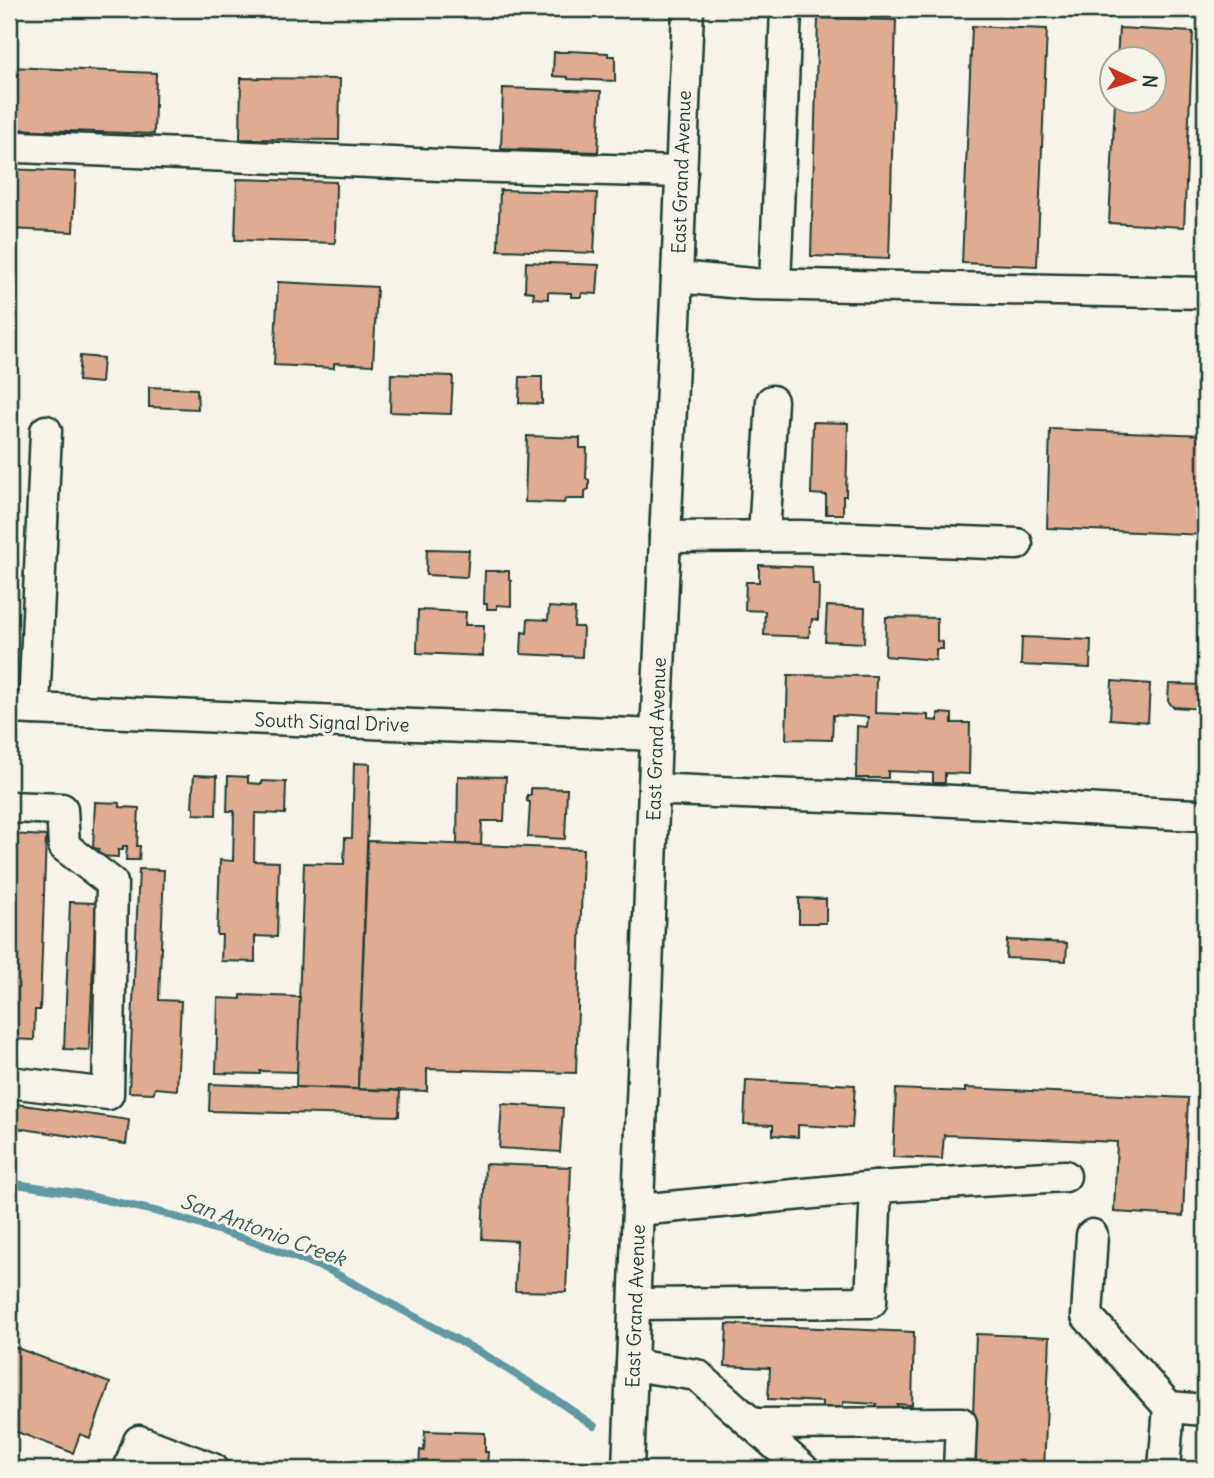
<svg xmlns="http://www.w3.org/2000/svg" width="1214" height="1478" font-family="Delius,sans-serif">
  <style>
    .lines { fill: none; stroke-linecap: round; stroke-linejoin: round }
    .stream { stroke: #6199a4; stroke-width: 8 }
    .building { fill: #dfac91; stroke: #1f3d34; stroke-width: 2 }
    .minor-casing { stroke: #1f3d34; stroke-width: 35 }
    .minor { stroke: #f7f3e8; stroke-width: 30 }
    .labels { text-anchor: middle; stroke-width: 6; stroke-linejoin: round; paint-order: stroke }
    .street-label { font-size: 19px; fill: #1f3d34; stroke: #f7f3e8 }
    .water-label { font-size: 21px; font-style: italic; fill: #355c59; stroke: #f7f3e8 }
  </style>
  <rect width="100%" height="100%" fill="#f7f3e8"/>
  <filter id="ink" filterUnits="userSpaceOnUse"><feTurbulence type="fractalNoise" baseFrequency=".0143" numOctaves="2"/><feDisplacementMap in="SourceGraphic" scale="14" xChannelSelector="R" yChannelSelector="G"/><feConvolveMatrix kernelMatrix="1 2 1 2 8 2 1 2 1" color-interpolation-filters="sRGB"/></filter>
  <g filter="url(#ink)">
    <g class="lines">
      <path class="stream" d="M9,1183l67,10 87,20 80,25 86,32 156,85 70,44 39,27"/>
    </g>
    <g class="building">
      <path d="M818,18l78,2 -7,239 -78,-3z"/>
      <path d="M972,26l75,3 -10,237 -75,-3z"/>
      <path d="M1119,28l74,4 -9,195 -75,-4 6,-121h39v-42h-37z"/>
      <path d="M569,51l39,2v3h7v25l-47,-2v-2l-15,-1 1,-24h15z"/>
      <path d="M9,67l147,6 -2,61 -145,-5z"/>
      <path d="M241,78l99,1 -1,61 -99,-1z"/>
      <path d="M503,88l98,3 -3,61 -97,-3z"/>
      <path d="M9,169l67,3 -3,60 -64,-3z"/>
      <path d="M237,179l99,3 -1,61 -100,-3z"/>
      <path d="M500,190l97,3 -3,60 -96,-3z"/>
      <path d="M526,262l73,3 -2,29 -15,-1 -1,4h-10v-4l-23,-1v7l-15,-1 1,-6 -9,-1z"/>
      <path d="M278,282l99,5 -4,78 -39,-2v5l-60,-3z"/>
      <path d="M80,356l23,2 -2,25 -23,-2z"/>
      <path d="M9,357l2,1 -2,42z"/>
      <path d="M391,374l62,2 -2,38 -61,-2z"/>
      <path d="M520,377h22v27l-23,-1z"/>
      <path d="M149,387l48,2 1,20 -49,-2z"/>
      <path d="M813,422l35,1 -2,73h-3v18h-17v-19l-15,-1z"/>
      <path d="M1050,429l155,6v100l-158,-7z"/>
      <path d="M527,436l53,2v10h7l-1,30 3,2v9l-4,2v8h-20l-1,4 -39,-1z"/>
      <path d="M427,549l42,1 -2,27 -41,-2z"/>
      <path d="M759,565l53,2 1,17h6l-1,36 -6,-1 -1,7h-1l-1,11 -45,-2 1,-24 -20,-1 1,-28h13z"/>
      <path d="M485,571h24v9l2,1v25l-14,-1v4h-10v-5h-3z"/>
      <path d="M827,606l38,2 -1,35 -39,-2z"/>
      <path d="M549,607l26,2 -1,18h9l-1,30 -61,-3 1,-22 5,1 1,-14 20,1z"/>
      <path d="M418,610l48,2 -1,13h19l-1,31 -66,-3z"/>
      <path d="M886,617l51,1v23l6,1v7h-7v11l-51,-4z"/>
      <path d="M1022,637l69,3 -1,28 -69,-3z"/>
      <path d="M788,675l88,1 -1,37 53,2v5l10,1v-8l14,1v9h18l-1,51 -24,-1v10h-12v-10l-45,-2v7h-32l1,-52 10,1 1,-10 -35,-2 -1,25 -46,-1z"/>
      <path d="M1112,681l38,3 -2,38 -38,-3z"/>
      <path d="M1169,684l36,1v24l-32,-2 -5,-6z"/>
      <path d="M354,763l16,1 -12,325 -62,-2 8,-224 40,1 1,-26h7z"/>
      <path d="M194,775l23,1 -1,39 -22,-1v-7h-2z"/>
      <path d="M228,776l20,1v6l14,1v-3l24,1 -1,32 -30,-1 -1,48 25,1 -2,75 -22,-1v26l-34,-1 1,-26h-5l3,-75 13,1 1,-50h-7z"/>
      <path d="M458,776l48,1 -2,44h-22l-1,24 -24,-1z"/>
      <path d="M531,788l36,1 -2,50 -37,-2 2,-35 -3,-1v-6h4z"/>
      <path d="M95,802l25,1v4l19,1 -2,38h3l-1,14h-13l1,-14h-4v4h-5v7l-20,-1 1,-7 -6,-1z"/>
      <path d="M9,834l37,2 -6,174h-5l-1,30 -25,-1z"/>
      <path d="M368,841l215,8 -7,224 -149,-4v22l-69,-2z"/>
      <path d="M139,869l25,1 -5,130 22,1 -4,89 -22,-2 -1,5 -25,-1z"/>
      <path d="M799,898l27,1v24h-27z"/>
      <path d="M70,902l26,1 -7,147 -25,-1z"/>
      <path d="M1007,940l60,3 -1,18 -60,-3z"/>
      <path d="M241,995l59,2 -3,75 -37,-1v3l-44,-1 2,-75 23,1z"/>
      <path d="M746,1080l109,5 -3,43 -54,-3v12l-25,-2v-10l-29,-1z"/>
      <path d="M210,1084l190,7 -1,25 -190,-5z"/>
      <path d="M965,1088l223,10 -5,118 -69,-4 3,-70 -173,-7 -2,24 -49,-2 3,-68 69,3z"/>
      <path d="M9,1103l120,17 -3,24 -117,-17z"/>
      <path d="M502,1104l61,4 -3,44 -61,-4z"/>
      <path d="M485,1164l86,3 -5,125 -51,-1 2,-50 -35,-2z"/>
      <path d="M727,1324l187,8 -2,73 -15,-1v4l-21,-1 1,-3 -34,-2v5h-21v-5l-54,-3 2,-31 -45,-2z"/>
      <path d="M976,1334l74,3 -6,132h-73z"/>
      <path d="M9,1345l101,38 -20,55 -10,-4 -7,19 -64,-24z"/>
      <path d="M425,1431l60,2v19h3l-1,17h-68l1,-19 4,1z"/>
    </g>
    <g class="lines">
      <g class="minor-casing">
        <g id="minor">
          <path d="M19,147l445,19 218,6"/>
          <path d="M677,277l76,7 452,9"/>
          <path d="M775,284l11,-275"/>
          <path d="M764,536l8,-135"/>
          <path d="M665,537l136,-1 216,8"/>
          <path d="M9,708l647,27"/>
          <path d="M34,709l12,-278"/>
          <path d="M654,789c106,6 212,7 318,13 78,4 155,11 233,13"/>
          <path d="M9,807l53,2 2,37 48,37 -4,211 -99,-12"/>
          <path d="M638,1210l238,-23"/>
          <path d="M1092,1235l-5,81 82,91"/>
          <path d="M635,1304l236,-2 5,-115 189,-11"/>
          <path d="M632,1365l65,10 106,94"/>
          <path d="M752,1424l209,-1 -2,46"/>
          <path d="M129,1469l10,-28 74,28"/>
          <path d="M628,1469l28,-734 21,-458 11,-268"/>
          <path d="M1164,1469l5,-62 36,3"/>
        </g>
      </g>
      <use href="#minor" class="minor"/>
    </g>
  </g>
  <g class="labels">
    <g class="street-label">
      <text transform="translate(681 172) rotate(-88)" y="7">East Grand Avenue</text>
      <text transform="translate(332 722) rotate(2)" y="7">South Signal Drive</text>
      <text transform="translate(656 739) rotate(-88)" y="7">East Grand Avenue</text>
      <text transform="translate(635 1306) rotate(-88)" y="7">East Grand Avenue</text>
    </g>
    <g class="water-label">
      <text transform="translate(263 1230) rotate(20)" y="7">San Antonio Creek</text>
    </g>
  </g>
  <rect width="1214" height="1478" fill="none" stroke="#f7f3e8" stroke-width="35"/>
  <rect x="18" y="18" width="1179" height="1443" fill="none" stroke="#1f3d34" stroke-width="2.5" filter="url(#ink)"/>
  <g transform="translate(1133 80) rotate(94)"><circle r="33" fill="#f7f3e8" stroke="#a1aaa0" stroke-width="2"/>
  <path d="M0-5L12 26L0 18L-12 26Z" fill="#c8321e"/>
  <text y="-10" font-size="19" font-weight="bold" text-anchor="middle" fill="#1f3d34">N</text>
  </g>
</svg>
